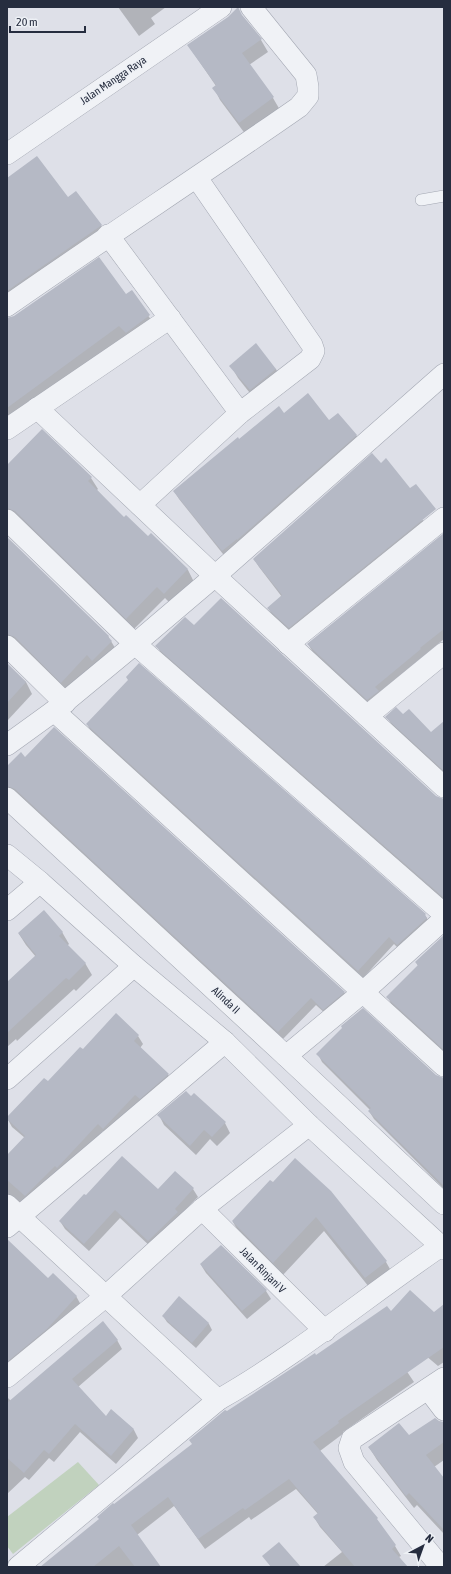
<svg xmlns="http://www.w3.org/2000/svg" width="451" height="1574" font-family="'Asap Condensed',sans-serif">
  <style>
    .green { fill: #c1d2be }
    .shadow { fill: #0003 }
    .building { fill: #b5b9c5 }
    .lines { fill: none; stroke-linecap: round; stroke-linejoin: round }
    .service-casing { stroke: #a3a7b2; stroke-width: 12 }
    .minor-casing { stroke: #a3a7b2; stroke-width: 22 }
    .service { stroke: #f0f2f6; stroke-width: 11 }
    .minor { stroke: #f0f2f6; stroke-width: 21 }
    .labels { text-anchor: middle; stroke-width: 3; stroke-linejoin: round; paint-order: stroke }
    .street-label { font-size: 11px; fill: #262d3f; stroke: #edf0f5 }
  </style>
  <rect width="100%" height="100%" fill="#dee0e8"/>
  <path class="green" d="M78,1462l21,23 -86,69 -6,-8v-29z"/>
  <g class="shadow">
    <path d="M118,7h48l-15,11 4,6 -16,12z"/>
    <path d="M242,17l19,23 7,12 -19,13 24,33 7,12 -34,25 -26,-35 -6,-12 2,-2 -28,-41z"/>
    <path d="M7,183l61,16 33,26 7,12 -101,71z"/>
    <path d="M131,291l25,36 -149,99v-107l119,-24z"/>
    <path d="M231,366l45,3 6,12 -25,21 -19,-24z"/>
    <path d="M329,422l27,13 5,8 -134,116 -48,-60 -5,-8 65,-51z"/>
    <path d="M7,465l84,13 7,11 -1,1 27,28 24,19 3,-3 37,36 6,12 -22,23 -7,-7 -32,32 -126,-108z"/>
    <path d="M423,520l4,8 -133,107 -21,-19 -5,-8 14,-11 -23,-30 -5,-8z"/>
    <path d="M7,538l101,98 10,17 -49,41 -62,-46z"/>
    <path d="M444,545v94l-78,64 -52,-49 -6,-10z"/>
    <path d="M194,627l241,170 9,3v102l-281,-245 -6,-11z"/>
    <path d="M7,664l19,18 6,12 -25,27z"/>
    <path d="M403,715l28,19 13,-12v53l-51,-48 -6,-10z"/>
    <path d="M87,724l338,191 4,7 -27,30 -8,-8 -31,34 -272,-247z"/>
    <path d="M25,758l319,234 4,8 -20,16 -12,-11 -33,34 -276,-245v-27z"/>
    <path d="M62,932l7,12 -2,2 18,17 7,12 -16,16 -2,-2 -57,52 -1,-2 -9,8v-64l29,-26 -10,-12 -7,-11z"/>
    <path d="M444,937v116l-52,-47 -4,-9 30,-31 -2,-4z"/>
    <path d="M343,1028l92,48 9,3v110l-70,-70 -5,-8 1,-1 -48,-48 -4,-8z"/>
    <path d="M138,1036l5,8 -3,4 28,27 5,8 -65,53 -5,-5 -41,45 -43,27h-12v-46l18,-19 -13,-11 -5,-9 76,-67z"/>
    <path d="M191,1097l34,26 5,10 -13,13 -7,-7 -14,16 -32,-30 -5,-10z"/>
    <path d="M175,1172l18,17 5,8 -19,19 -26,33 -33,-31 -31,33 -24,-22 -5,-8 98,-30z"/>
    <path d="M273,1184l113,78 8,14 -21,16 -49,-61 -42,45 -41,-40 -8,-14z"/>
    <path d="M7,1240l41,39 28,17 5,9 -74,69z"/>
    <path d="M201,1265l65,26 5,8 -24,20 -41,-46z"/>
    <path d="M180,1298l29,26 3,6 -16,18 -29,-26 -4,-6z"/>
    <path d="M444,1305v57l-6,4 -45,-38 41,-15z"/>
    <path d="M371,1318l43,64 -71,50 1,1 -24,18 63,78 12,17 6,10 -2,1 8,10h-84l19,-15 -22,-25 -6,-10 4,-3 -22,-25 -45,31 -2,-3 -44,32 -31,-43 -37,29 23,32h-118l58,-47 14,-14 79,-61 34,-33 89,-55z"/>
    <path d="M117,1340l5,9 -44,38 28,30 6,-6 22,19 4,8 -22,26 -36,-32 -26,30 -5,-4 -20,22 -4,-3 -18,17v-97l4,4z"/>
    <path d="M439,1422l5,1v37l-10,7 10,12v55l-27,-29 -3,3 -37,-48 -8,-13 40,-10z"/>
  </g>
  <g class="building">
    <path d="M238,7l4,8 20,24 -20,14 32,44 -35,26 -27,-35 4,-3 -29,-40 41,-28z"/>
    <path d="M37,156l31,41 8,-6 26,34 -95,66v-113z"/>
    <path d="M99,257l27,37 6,-4 18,25 -24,18 -7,-7 -112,82v-90l7,-2z"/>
    <path d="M256,343l20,26 -26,21 -21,-24z"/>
    <path d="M308,393l21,27 9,-7 19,22 -120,105v-1l-15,12 -49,-60 65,-54 1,2 40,-33 5,7z"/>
    <path d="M42,429l50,48 -4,4 36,36 2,-2 22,21 3,-3 37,36 -24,25 -7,-7 -31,32 -111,-108 -8,-3v-43z"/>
    <path d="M372,453l9,10 5,-5 24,30 6,-4 20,25 -147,119 -22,-20 15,-13 -29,-36z"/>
    <path d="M444,533v96l-24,19 1,1 -46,38 4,4 -12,9 -60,-56z"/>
    <path d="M7,537l102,99 -1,1 4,4 -20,20 -5,-6 -26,28 -46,-46 -8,-3z"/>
    <path d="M221,598l215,198 8,3v97l-1,1 -288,-251 30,-29 9,8z"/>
    <path d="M7,663l19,19 -19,21z"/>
    <path d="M139,663l287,251 -1,1 2,3 -30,27 -8,-8 -31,34 -272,-247 42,-44 -2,-3z"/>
    <path d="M396,707l7,7 6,-5 22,23 13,-11v50l-59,-54z"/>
    <path d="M54,727l291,265 -22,18 -12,-12 -33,34 -263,-243 -8,-3v-20l14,-14 4,5z"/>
    <path d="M44,910l19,22 -4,4 27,27 -17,17 -3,-2 -59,55v-51l29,-27 -18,-22z"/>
    <path d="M444,935v115l-58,-53 32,-32 -3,-3z"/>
    <path d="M363,1008l73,67 8,3v108l-76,-75 3,-3 -55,-54 26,-26 -1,-2z"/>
    <path d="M116,1013l23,22 -5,6 35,33 -29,25 -5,-4 -32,34 -5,-5 -41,44 -2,-2 -30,30 -18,-16v-25l18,-19 -18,-17v-2l37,-39 4,3 32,-34 3,2z"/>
    <path d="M186,1091l5,5 3,-3 32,29 -14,15 -8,-7 -14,16 -33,-31z"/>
    <path d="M122,1156l36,33 17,-18 19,17 -19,21 3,3 -30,29 -33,-31 -31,34 -25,-23 25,-27 2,1z"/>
    <path d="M295,1158l36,33 56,70 -22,17 -49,-61 -43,46 -41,-42 38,-41 3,2z"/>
    <path d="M7,1239l41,39 5,-5 24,23 -30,33 -40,33z"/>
    <path d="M221,1245l46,45 -25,21 -42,-47z"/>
    <path d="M410,1290l24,22 10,-8v43l-106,74 1,2 -26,19 65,76 -1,1 19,26 -4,4 16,18h-53l-42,-50 5,-4 -29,-34 -44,31 -2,-2 -45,31 -30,-42 -37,28 30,42h-26l-16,-21 -26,21h-53l59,-48 -2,-2 16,-14 1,1 78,-60 -3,-4 36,-30 2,1 88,-58 1,2 71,-49 4,5z"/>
    <path d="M179,1296l30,27 -17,20 -30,-27z"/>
    <path d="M103,1321l15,19 -46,39 34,37 5,-7 23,20 -23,27 -36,-32 -26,30 -5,-4 -20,23 -17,-15v-55z"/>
    <path d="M435,1418l4,3 5,1v20l-18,13 18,23v52l-35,-37 -3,3 -38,-49 31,-24 10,12z"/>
    <path d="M279,1542l22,25h-30l-9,-11z"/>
  </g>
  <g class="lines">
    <g class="service-casing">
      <path id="service" d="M421,200l23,-4"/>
    </g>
    <g class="minor-casing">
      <g id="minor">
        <path d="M7,154l214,-147"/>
        <path d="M108,235l132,178"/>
        <path d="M7,306c97,-68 196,-132 292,-199l9,-11v-9l-2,-12 -55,-68"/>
        <path d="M37,408l178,168 229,211"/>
        <path d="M7,429l163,-111"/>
        <path d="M140,505l100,-92 70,-54 4,-8 -2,-6 -115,-167"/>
        <path d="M7,520l128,124 309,270"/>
        <path d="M288,644l156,-126"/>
        <path d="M7,646l58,57"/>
        <path d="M54,711l390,355"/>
        <path d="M367,716l77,-63"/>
        <path d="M7,745l47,-34 81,-67 80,-68 229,-202"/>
        <path d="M7,798l279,258 158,148"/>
        <path d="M7,855l33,27 94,84 91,76 84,83 135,124"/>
        <path d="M7,910l33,-28"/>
        <path d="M286,1056l76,-63 82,-74"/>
        <path d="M7,1079l127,-113"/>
        <path d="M7,1205l211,195"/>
        <path d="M202,1209l123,122"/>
        <path d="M7,1227l218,-185"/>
        <path d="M7,1377l99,-81 96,-87 107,-84"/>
        <path d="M428,1389l16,21"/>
        <path d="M18,1567l200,-167c79,-45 148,-103 223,-154"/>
        <path d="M441,1567l-87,-105 -5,-14 3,-9 92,-61"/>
      </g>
    </g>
    <use href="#service" class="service"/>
    <use href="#minor" class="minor"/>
  </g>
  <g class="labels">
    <g class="street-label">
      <text transform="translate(113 80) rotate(-34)" y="4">Jalan Mangga Raya</text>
      <text transform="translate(226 1000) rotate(43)" y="4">Alinda II</text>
      <text transform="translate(263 1270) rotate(45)" y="4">Jalan Rinjani V</text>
    </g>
  </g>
  <rect width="451" height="1574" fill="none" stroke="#262d3f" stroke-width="16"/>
  <g transform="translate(423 1546) rotate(41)" stroke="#edf0f5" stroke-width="3" paint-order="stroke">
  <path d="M0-3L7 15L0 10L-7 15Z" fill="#262d3f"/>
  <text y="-6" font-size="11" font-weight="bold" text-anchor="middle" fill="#262d3f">N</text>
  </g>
  <path d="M10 26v6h75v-6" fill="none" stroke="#262d3f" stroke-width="2"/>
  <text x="16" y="26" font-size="12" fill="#262d3f" stroke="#edf0f5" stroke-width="3" paint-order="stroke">20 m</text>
</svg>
